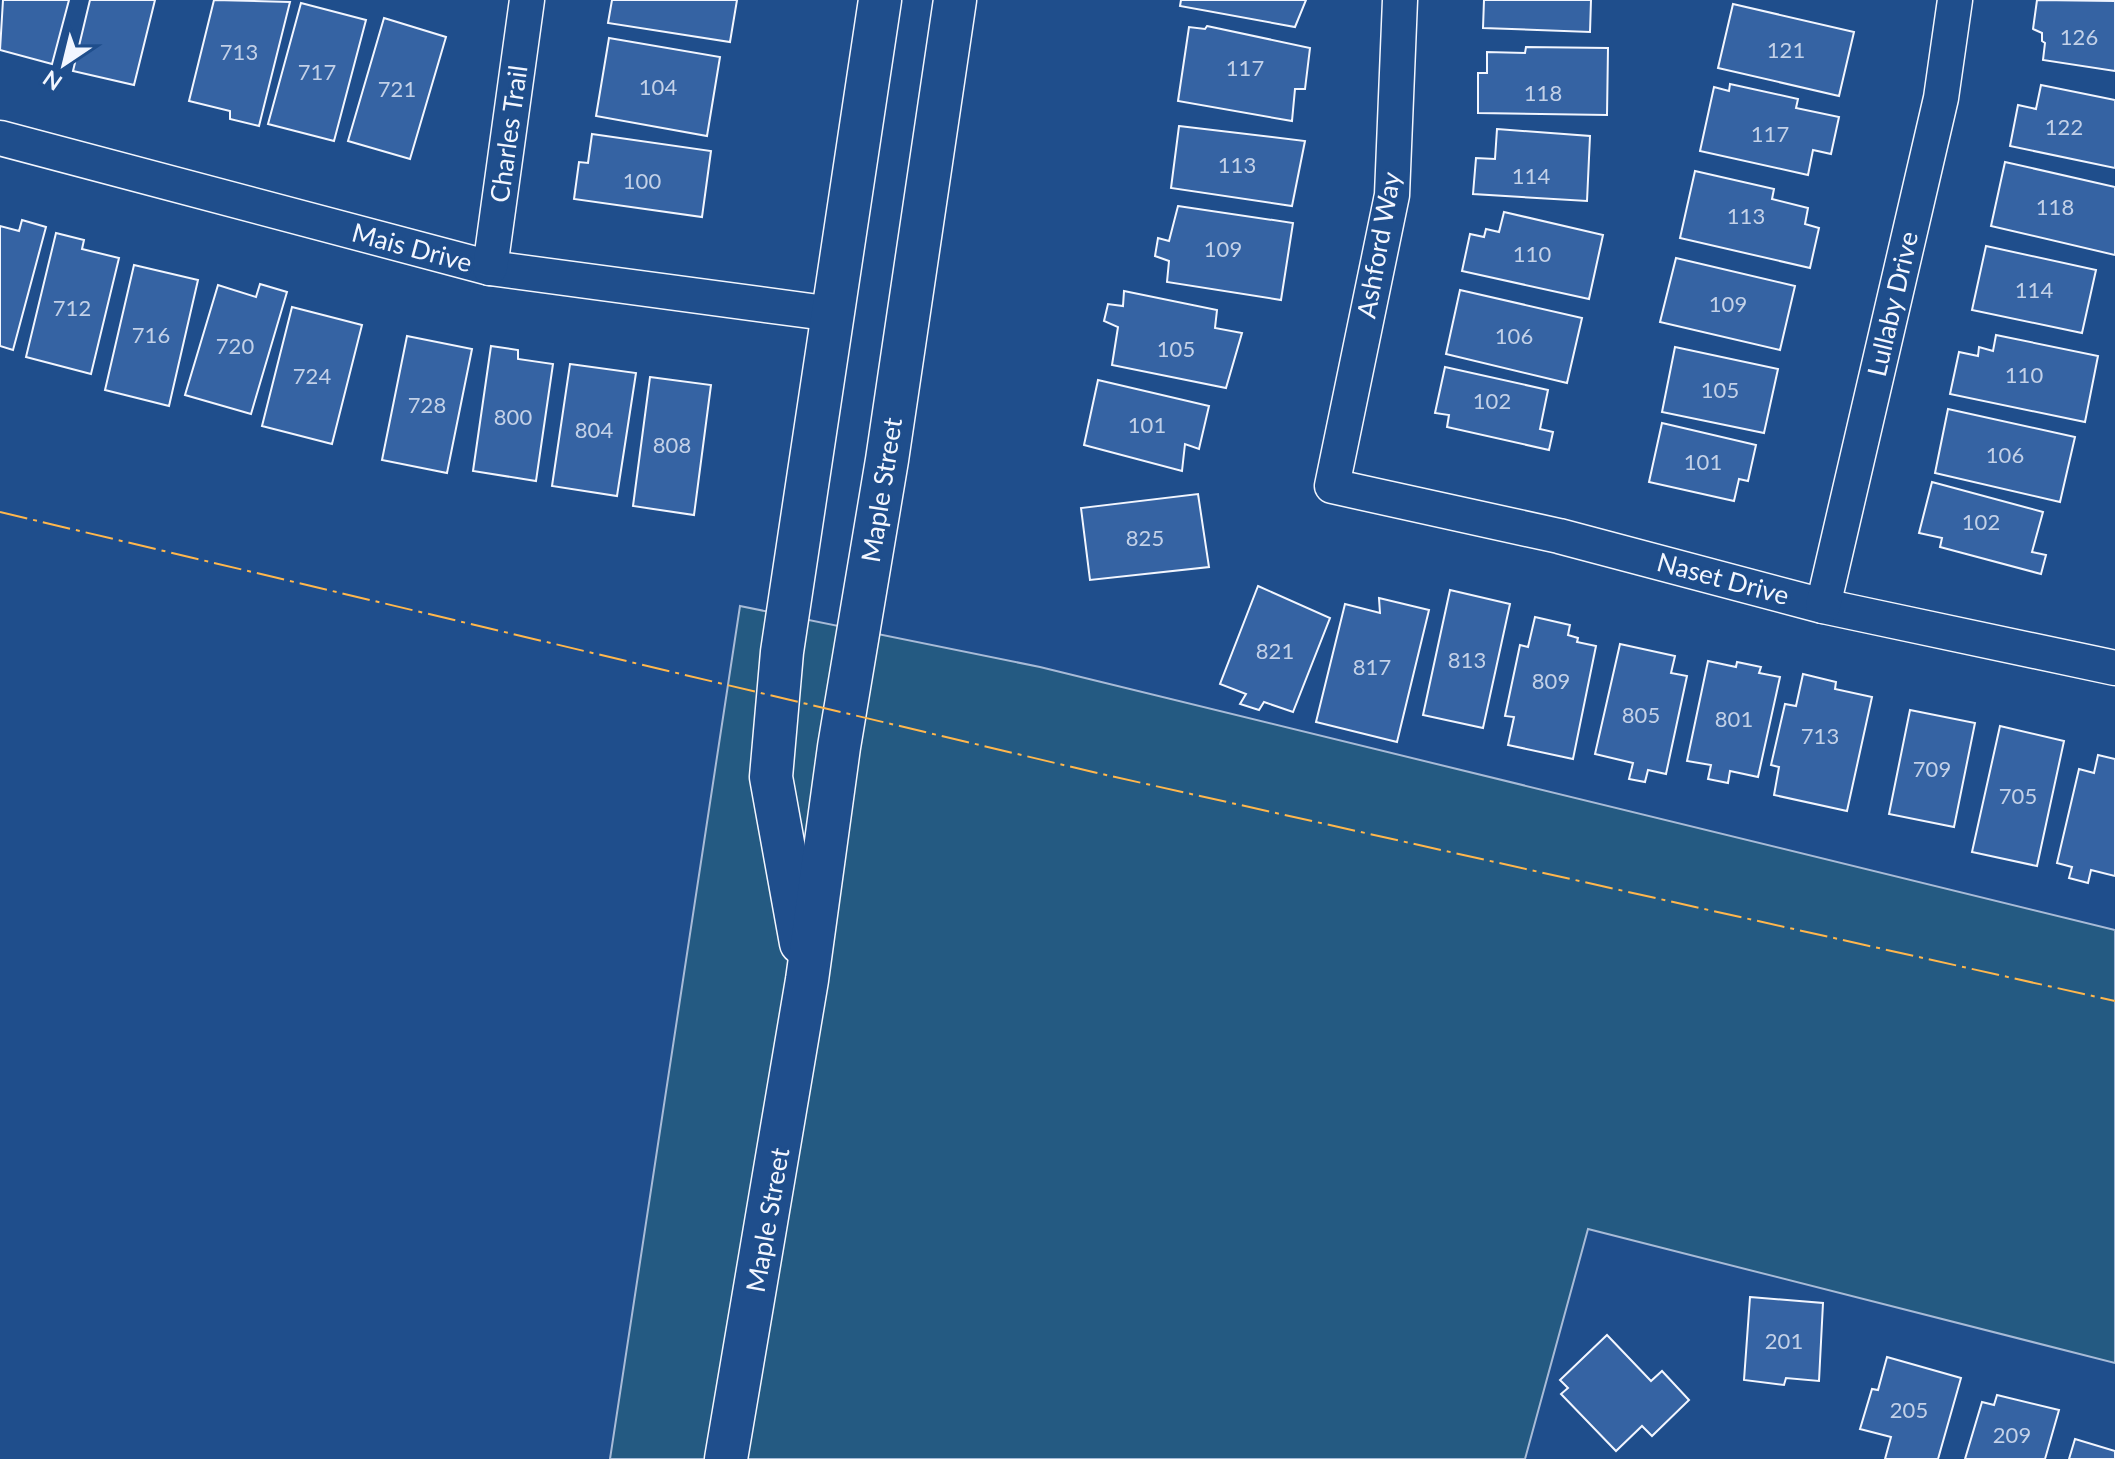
<svg xmlns="http://www.w3.org/2000/svg" width="2115" height="1459" font-family="Lato,sans-serif">
  <style>
    .grass { fill: #245a82; stroke: #a8bbd7; stroke-width: 2 }
    .building { fill: #3563a3; stroke: #f2f6ff; stroke-width: 2 }
    .lines { fill: none; stroke-linecap: round; stroke-linejoin: round }
    .minor-casing { stroke: #f2f6ff; stroke-width: 37 }
    .tertiary-casing { stroke: #f2f6ff; stroke-width: 45 }
    .minor { stroke: #1f4e8c; stroke-width: 34 }
    .tertiary { stroke: #1f4e8c; stroke-width: 42 }
    .power { stroke: #ffb74d; stroke-width: 2; stroke-dasharray: 28 6 4 6; stroke-linecap: butt }
    .labels { text-anchor: middle; stroke-width: 6; stroke-linejoin: round; paint-order: stroke }
    .number-label { font-size: 22px; fill: #c3d1e8 }
    .street-label { font-size: 26px; fill: #f2f6ff; stroke: #1f4e8c }
  </style>
  <rect width="100%" height="100%" fill="#1f4e8c"/>
  <path class="grass" d="M740,606l300,61 1075,263v433l-527,-134 -63,230h-915z"/>
  <g class="building">
    <path d="M3,0h66l-17,64 -52,-14z"/>
    <path d="M90,0h65l-21,85 -61,-14z"/>
    <path d="M214,0l76,2 -31,124 -29,-7v-8l-41,-10z"/>
    <path d="M612,0h125l-7,42 -122,-19z"/>
    <path d="M1181,0h125l-11,27 -115,-21z"/>
    <path d="M1484,0h107l-1,32 -107,-4z"/>
    <path d="M2037,0l78,1v70l-72,-11 2,-17 -3,-2v-8l-9,-4z"/>
    <path d="M301,3l65,17 -32,121 -66,-17z"/>
    <path d="M1733,4l121,28 -15,64 -121,-28z"/>
    <path d="M384,18l62,19 -36,122 -62,-18z"/>
    <path d="M1207,26l103,22 -5,41h-10l-3,32 -114,-20 11,-74 16,2z"/>
    <path d="M609,38l111,19 -13,79 -111,-20z"/>
    <path d="M1526,47l82,1 -1,67 -129,-2v-40h9v-21l38,1z"/>
    <path d="M1730,84l68,15 -2,9 43,9 -8,37 -18,-4 -5,25 -108,-24 14,-64 15,4z"/>
    <path d="M2041,85l74,15v68l-105,-22 8,-41 18,4z"/>
    <path d="M1179,126l126,15 -13,65 -121,-18z"/>
    <path d="M1497,129l93,7 -3,65 -114,-7 3,-36 19,1z"/>
    <path d="M592,134l119,17 -9,66 -128,-18 5,-37 9,1z"/>
    <path d="M2005,162l110,25v68l-124,-29z"/>
    <path d="M1695,171l79,18 -2,10 36,9 -3,16 14,4 -9,40 -130,-30z"/>
    <path d="M1178,206l115,17 -12,77 -114,-18 2,-21 -14,-5 3,-18 11,3z"/>
    <path d="M1504,212l99,23 -14,64 -127,-28 8,-37 14,3 2,-8 13,3z"/>
    <path d="M22,220l24,7 -33,123 -13,-4v-120l19,5z"/>
    <path d="M56,233l28,7 -2,9 37,9 -28,116 -65,-17z"/>
    <path d="M1986,246l110,24 -14,63 -110,-23z"/>
    <path d="M1676,258l119,28 -15,64 -120,-28z"/>
    <path d="M134,265l64,15 -29,126 -64,-16z"/>
    <path d="M260,284l27,8 -36,122 -66,-19 33,-110 38,12z"/>
    <path d="M1460,290l122,28 -15,65 -121,-29z"/>
    <path d="M1124,291l93,19 -2,18 27,5 -16,55 -114,-23 6,-38 -14,-6 4,-17 15,2z"/>
    <path d="M292,307l70,18 -30,119 -70,-18z"/>
    <path d="M1996,335l102,21 -13,66 -135,-28 9,-42 19,4 1,-9 14,4z"/>
    <path d="M407,336l65,13 -25,124 -65,-13z"/>
    <path d="M491,346l27,4v9l35,5 -17,117 -63,-10z"/>
    <path d="M1675,347l103,22 -14,64 -102,-21z"/>
    <path d="M570,364l66,9 -19,123 -65,-10z"/>
    <path d="M1445,367l103,23 -8,39 13,3 -4,18 -102,-23 2,-12 -14,-2z"/>
    <path d="M650,377l61,8 -17,130 -61,-9z"/>
    <path d="M1098,380l111,26 -10,43 -14,-5 -3,27 -98,-26z"/>
    <path d="M1948,409l127,28 -15,65 -125,-29z"/>
    <path d="M1662,423l94,22 -8,36 -9,-2 -5,22 -85,-19z"/>
    <path d="M1932,482l111,30 -11,40 14,3 -5,19 -101,-27 2,-9 -23,-5z"/>
    <path d="M1198,494l11,73 -119,13 -9,-72z"/>
    <path d="M1258,586l72,32 -37,94 -29,-10 -5,8 -19,-6 6,-10 -26,-10z"/>
    <path d="M1450,590l60,14 -27,124 -60,-13z"/>
    <path d="M1379,598l50,12 -32,132 -81,-20 29,-118 35,9z"/>
    <path d="M1535,617l35,8 -2,10 10,3 -1,4 19,4 -23,113 -65,-14 6,-28 -9,-1 15,-71 8,2z"/>
    <path d="M1620,644l55,12 -4,17 16,3 -21,98 -18,-4 -3,12 -16,-3 4,-16 -38,-9z"/>
    <path d="M1708,661l28,6 1,-5 24,5 -2,6 21,4 -22,100 -28,-6 -2,12 -20,-4 3,-14 -24,-4z"/>
    <path d="M1803,674l33,8 -1,7 37,8 -25,114 -73,-16 5,-28 -8,-2 14,-61 11,2z"/>
    <path d="M1910,710l65,13 -21,104 -65,-13z"/>
    <path d="M2000,726l64,15 -27,125 -65,-14z"/>
    <path d="M2098,755l17,4v117l-24,-6 -3,13 -19,-5 3,-11 -15,-4 22,-94 15,4z"/>
    <path d="M1750,1297l73,6 -4,78 -33,-3 -2,7 -40,-5z"/>
    <path d="M1607,1335l44,46 11,-10 27,29 -37,36 -10,-10 -26,25 -55,-57 7,-6 -8,-8z"/>
    <path d="M1887,1357l74,21 -23,81h-53l6,-22 -31,-8 12,-40 6,1z"/>
    <path d="M1997,1395l62,15 -14,49h-80l17,-57 12,3z"/>
    <path d="M2075,1439l40,12v8h-46z"/>
  </g>
  <g class="lines">
    <g class="minor-casing">
      <g id="minor">
        <path d="M1400,0l-8,195 -60,291 227,50 264,70 292,62"/>
        <path d="M0,138l490,130 343,46"/>
        <path d="M490,268l37,-268"/>
        <path d="M1823,606l118,-508 14,-98"/>
      </g>
    </g>
    <g class="tertiary-casing">
      <g id="tertiary">
        <path d="M801,943l-30,-166 11,-125 98,-652"/>
        <path d="M726,1459l81,-479 32,-233 48,-287 68,-460"/>
      </g>
    </g>
    <use href="#minor" class="minor"/>
    <use href="#tertiary" class="tertiary"/>
    <path class="power" d="M0,512l1093,260 1022,229"/>
  </g>
  <g class="labels">
    <g class="number-label">
      <text x="2079" y="45">126</text>
      <text x="1786" y="58">121</text>
      <text x="239" y="60">713</text>
      <text x="1245" y="76">117</text>
      <text x="317" y="80">717</text>
      <text x="658" y="95">104</text>
      <text x="397" y="97">721</text>
      <text x="1543" y="101">118</text>
      <text x="2064" y="135">122</text>
      <text x="1770" y="142">117</text>
      <text x="1237" y="173">113</text>
      <text x="1531" y="184">114</text>
      <text x="642" y="189">100</text>
      <text x="2055" y="215">118</text>
      <text x="1746" y="224">113</text>
      <text x="1223" y="257">109</text>
      <text x="1532" y="262">110</text>
      <text x="2034" y="298">114</text>
      <text x="1728" y="312">109</text>
      <text x="72" y="316">712</text>
      <text x="151" y="343">716</text>
      <text x="1514" y="344">106</text>
      <text x="235" y="354">720</text>
      <text x="1176" y="357">105</text>
      <text x="2024" y="383">110</text>
      <text x="312" y="384">724</text>
      <text x="1720" y="398">105</text>
      <text x="1492" y="409">102</text>
      <text x="427" y="413">728</text>
      <text x="513" y="425">800</text>
      <text x="1147" y="433">101</text>
      <text x="594" y="438">804</text>
      <text x="672" y="453">808</text>
      <text x="2005" y="463">106</text>
      <text x="1703" y="470">101</text>
      <text x="1981" y="530">102</text>
      <text x="1145" y="546">825</text>
      <text x="1275" y="659">821</text>
      <text x="1467" y="668">813</text>
      <text x="1372" y="675">817</text>
      <text x="1551" y="689">809</text>
      <text x="1641" y="723">805</text>
      <text x="1734" y="727">801</text>
      <text x="1820" y="744">713</text>
      <text x="1932" y="777">709</text>
      <text x="2018" y="804">705</text>
      <text x="1784" y="1349">201</text>
      <text x="1909" y="1418">205</text>
      <text x="2012" y="1443">209</text>
    </g>
    <g class="street-label">
      <text transform="translate(509 134) rotate(-82)" y="9">Charles Trail</text>
      <text transform="translate(1379 245) rotate(-80)" y="9">Ashford Way</text>
      <text transform="translate(412 248) rotate(15)" y="9">Mais Drive</text>
      <text transform="translate(1893 304) rotate(-77)" y="9">Lullaby Drive</text>
      <text transform="translate(882 490) rotate(-81)" y="9">Maple Street</text>
      <text transform="translate(1723 579) rotate(15)" y="9">Naset Drive</text>
      <text transform="translate(768 1220) rotate(-80)" y="9">Maple Street</text>
    </g>
  </g>
  <g transform="translate(64 64) rotate(215)" stroke="#1f4e8c" stroke-width="6" paint-order="stroke">
  <path d="M0-6L14 30L0 20L-14 30Z" fill="#f2f6ff"/>
  <text y="-12" font-size="22" font-weight="bold" text-anchor="middle" fill="#f2f6ff">N</text>
  </g>
</svg>
